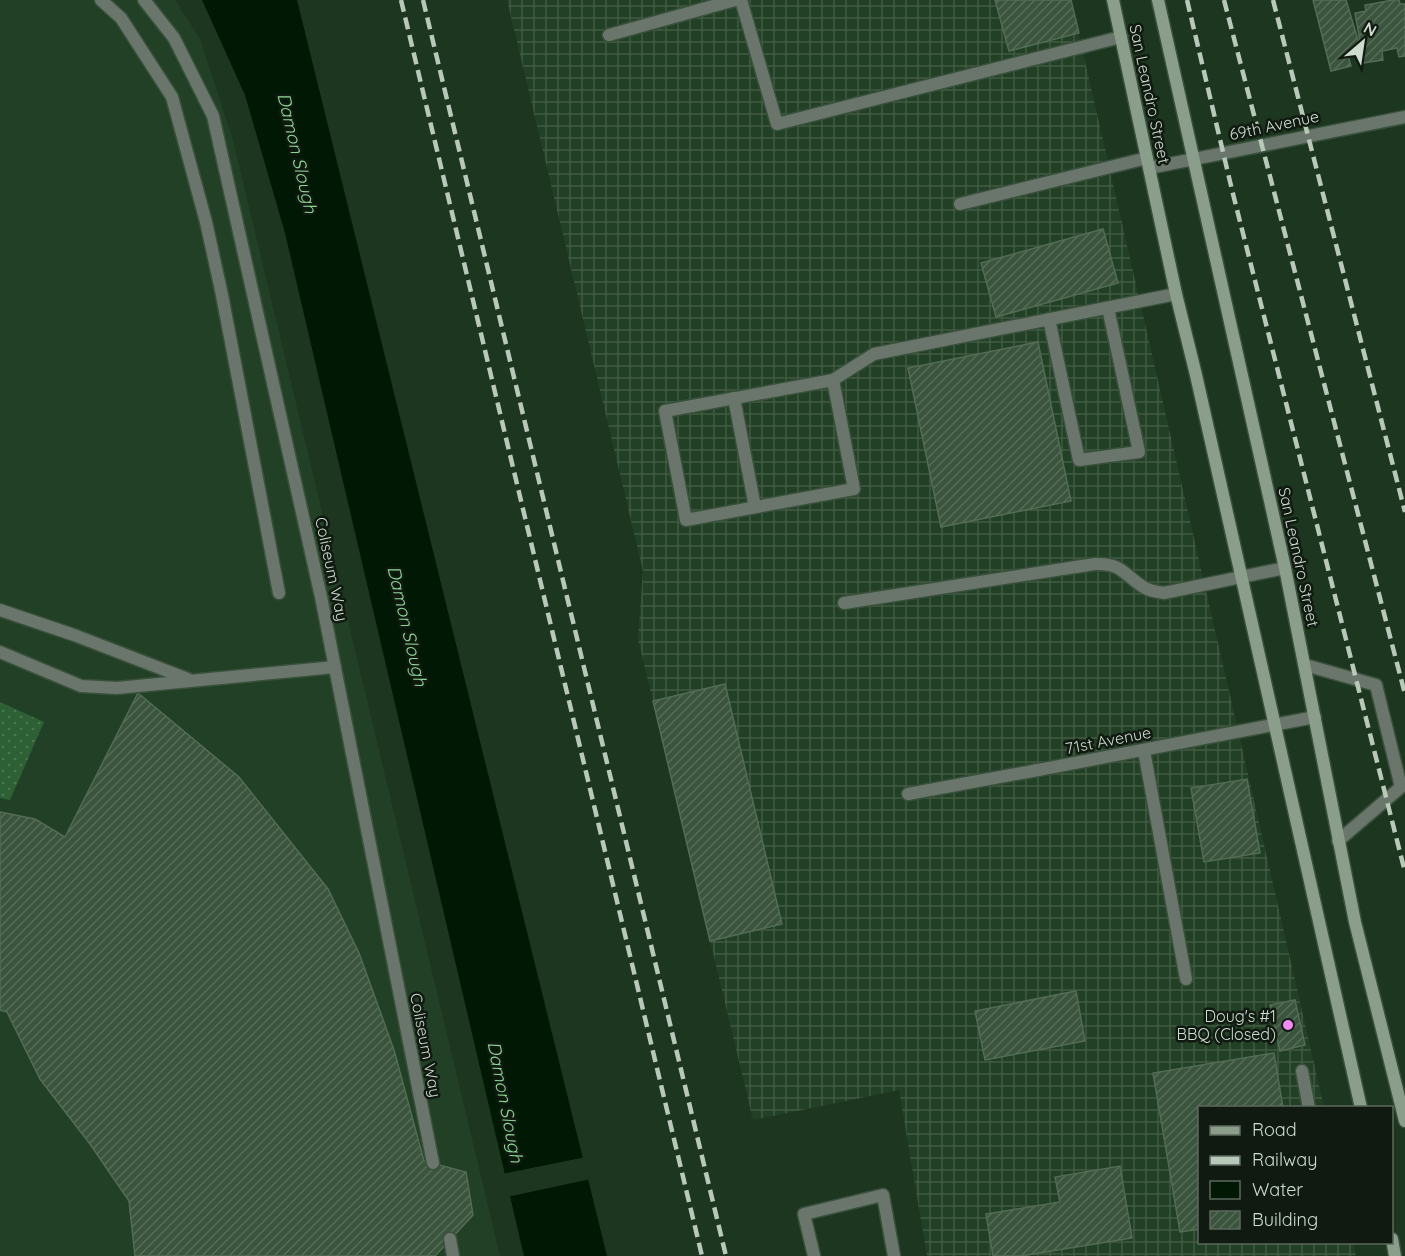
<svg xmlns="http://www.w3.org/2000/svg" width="1405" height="1256" font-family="Quicksand,sans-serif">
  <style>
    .built { fill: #224025 }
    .industrial { fill: url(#industrial-grid) }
    .grass { fill: url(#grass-dots) }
    .water { fill: #011904 }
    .pier { fill: #1d3620 }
    .building { fill: url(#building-hatch); stroke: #526d54; stroke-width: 1.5 }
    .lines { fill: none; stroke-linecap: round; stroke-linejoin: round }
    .service-casing { stroke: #39513c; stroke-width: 15 }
    .minor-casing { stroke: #39513c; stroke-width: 15 }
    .secondary-casing { stroke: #39513c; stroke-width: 15 }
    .service { stroke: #6a766b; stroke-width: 12 }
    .minor { stroke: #6a766b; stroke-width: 12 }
    .secondary { stroke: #8b9e8c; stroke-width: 12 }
    .rail { stroke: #b8c8b9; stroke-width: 4.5; stroke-dasharray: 12 6; stroke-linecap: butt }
    .poi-dot { fill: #f28af3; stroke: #101a11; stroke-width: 2 }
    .labels { text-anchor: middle; stroke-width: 5; stroke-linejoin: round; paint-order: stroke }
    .street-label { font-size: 16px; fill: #cddcce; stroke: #101a11 }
    .poi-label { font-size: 16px; fill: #cddcce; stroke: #101a11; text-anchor: end }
    .water-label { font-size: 18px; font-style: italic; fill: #8cd893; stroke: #101a11 }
  </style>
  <defs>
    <pattern id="industrial-grid" width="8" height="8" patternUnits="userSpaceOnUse" patternTransform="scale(1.5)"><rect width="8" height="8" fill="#224025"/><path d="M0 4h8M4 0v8" fill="none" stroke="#415b43"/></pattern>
    <pattern id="grass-dots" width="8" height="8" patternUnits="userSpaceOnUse" patternTransform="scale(1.5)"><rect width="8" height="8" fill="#2d6034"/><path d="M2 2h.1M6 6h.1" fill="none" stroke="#4a7650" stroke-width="1.8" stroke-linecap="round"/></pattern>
    <pattern id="building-hatch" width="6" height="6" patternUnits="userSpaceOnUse" patternTransform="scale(1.5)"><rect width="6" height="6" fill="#3b543d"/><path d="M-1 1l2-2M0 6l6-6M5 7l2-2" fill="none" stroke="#566c58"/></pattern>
  </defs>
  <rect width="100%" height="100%" fill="#1d3620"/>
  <path class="built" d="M0,0h175l25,39 33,101 267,1116h-500z"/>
  <path class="industrial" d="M507,0h564l253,1107 -124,1v134l153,1 3,13h-429l-28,-166 -146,30 -115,-481 5,-68z"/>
  <path class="grass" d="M0,702l44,20 -34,78 -10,-2z"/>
  <path class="water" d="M202,0h95l310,1256h-83l-239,-1023 -40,-138z"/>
  <path class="pier" d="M586,1157l5,22 -84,18 -5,-23z"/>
  <g class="building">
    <path d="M995,0h76l8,33 -70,18z"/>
    <path d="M1313,0h33l16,53 -14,3 3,10 -20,5z"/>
    <path d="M1393,0h6l1,4h5v52l-6,1 -2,-9 -15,3 1,9 -19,3 -9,-50 11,-2 -1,-6z"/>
    <path d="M1103,229l15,54 -122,34 -15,-54z"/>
    <path d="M1038,342l33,159 -130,26 -33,-159z"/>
    <path d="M725,684l57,240 -72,17 -57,-240z"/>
    <path d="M138,693l101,84 89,112 31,64 35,97 30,111 42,11 7,43 -38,41h-300l-6,-55 -39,-57 -50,-65 -33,-67 -7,-2v-198l35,7 30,18z"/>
    <path d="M1247,779l13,74 -56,9 -13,-74z"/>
    <path d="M1076,991l9,50 -100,19 -10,-49z"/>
    <path d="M1295,1000l10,45 -25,6 -10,-46z"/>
    <path d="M1274,1053l9,55h-83v121l-20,3 -27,-159z"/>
    <path d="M1120,1166l12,72 -111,18h-28l-7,-42 74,-12 -5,-25z"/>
  </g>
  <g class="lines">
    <g class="service-casing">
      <g id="service">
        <path d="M101,0l20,18 51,79 34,125 16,73 57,298"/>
        <path d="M144,0l30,38 39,78 108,481 112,566"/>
        <path d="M741,0l36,124 344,-87"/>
        <path d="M609,35l126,-35"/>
        <path d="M960,204l187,-46"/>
        <path d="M1049,319l30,141 60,-8 -31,-144"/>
        <path d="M833,380l-168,31 21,109 168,-31 -21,-109 41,-26 302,-60"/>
        <path d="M734,398l21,109"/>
        <path d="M844,603l251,-39c29,-1 29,12 50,24 5,3 13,4 19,5l121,-25"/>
        <path d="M0,610l74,25 114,44"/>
        <path d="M0,652l81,34 36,2 218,-21"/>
        <path d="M1305,665l71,20 25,102 -63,54"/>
        <path d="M1144,751l42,228"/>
        <path d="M908,794l130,-24"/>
        <path d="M1302,1071l7,37"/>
        <path d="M450,1239l3,17"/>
        <path d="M814,1256l-10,-42 79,-19 11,61"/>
      </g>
    </g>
    <g class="minor-casing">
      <g id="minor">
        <path d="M1149,168l256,-51"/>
        <path d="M1038,770l277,-53"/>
      </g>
    </g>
    <g class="secondary-casing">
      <g id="secondary">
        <path d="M1113,0l63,294 20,81 165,733"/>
        <path d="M1158,0l127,568 70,354 50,199"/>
        <path d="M1392,1239l3,17"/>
      </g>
    </g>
    <use href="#service" class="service"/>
    <use href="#minor" class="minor"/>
    <use href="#secondary" class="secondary"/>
    <g class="rail">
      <path d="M401,0l301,1256"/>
      <path d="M423,0l303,1256"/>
      <path d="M1187,0l45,190 173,682"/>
      <path d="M1224,0l181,694"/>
      <path d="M1273,0l132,512"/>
    </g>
  </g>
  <circle class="poi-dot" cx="1288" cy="1025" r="6"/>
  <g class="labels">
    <g class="street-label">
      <text transform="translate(1150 94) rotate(78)" y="6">San Leandro Street</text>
      <text transform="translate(1274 125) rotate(-12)" y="6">69th Avenue</text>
      <text transform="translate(1299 557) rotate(78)" y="6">San Leandro Street</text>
      <text transform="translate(332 569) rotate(78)" y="6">Coliseum Way</text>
      <text transform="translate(1108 740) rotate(-11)" y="6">71st Avenue</text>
      <text transform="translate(426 1045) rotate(79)" y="6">Coliseum Way</text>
    </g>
    <g class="poi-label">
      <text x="1276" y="1022">Doug's #1<tspan x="1276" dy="18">BBQ (Closed)</tspan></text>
    </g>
    <g class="water-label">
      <text transform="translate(297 153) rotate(77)" y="6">Damon Slough</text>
      <text transform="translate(407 626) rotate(77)" y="6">Damon Slough</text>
      <text transform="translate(505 1102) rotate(79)" y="6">Damon Slough</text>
    </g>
  </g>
  <rect x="1198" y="1106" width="195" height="138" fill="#101a11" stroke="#5c685d" stroke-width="1.5"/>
  <rect x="1210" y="1126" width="30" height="9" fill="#8b9e8c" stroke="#5c685d" stroke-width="1.5"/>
  <text x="1252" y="1136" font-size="18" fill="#cddcce">Road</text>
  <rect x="1210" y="1156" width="30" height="9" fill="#b8c8b9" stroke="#5c685d" stroke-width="1.5"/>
  <text x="1252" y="1166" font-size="18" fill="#cddcce">Railway</text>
  <rect x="1210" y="1181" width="30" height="18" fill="#011904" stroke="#5c685d" stroke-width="1.5"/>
  <text x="1252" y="1196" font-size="18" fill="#cddcce">Water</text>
  <rect x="1210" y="1211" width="30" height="18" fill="url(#building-hatch)" stroke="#5c685d" stroke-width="1.5"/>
  <text x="1252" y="1226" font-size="18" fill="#cddcce">Building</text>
  <g transform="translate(1363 42) rotate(29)" stroke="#101a11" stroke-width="4.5" paint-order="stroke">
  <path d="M0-4.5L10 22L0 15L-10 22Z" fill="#cddcce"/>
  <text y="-9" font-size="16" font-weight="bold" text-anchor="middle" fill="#cddcce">N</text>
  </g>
</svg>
